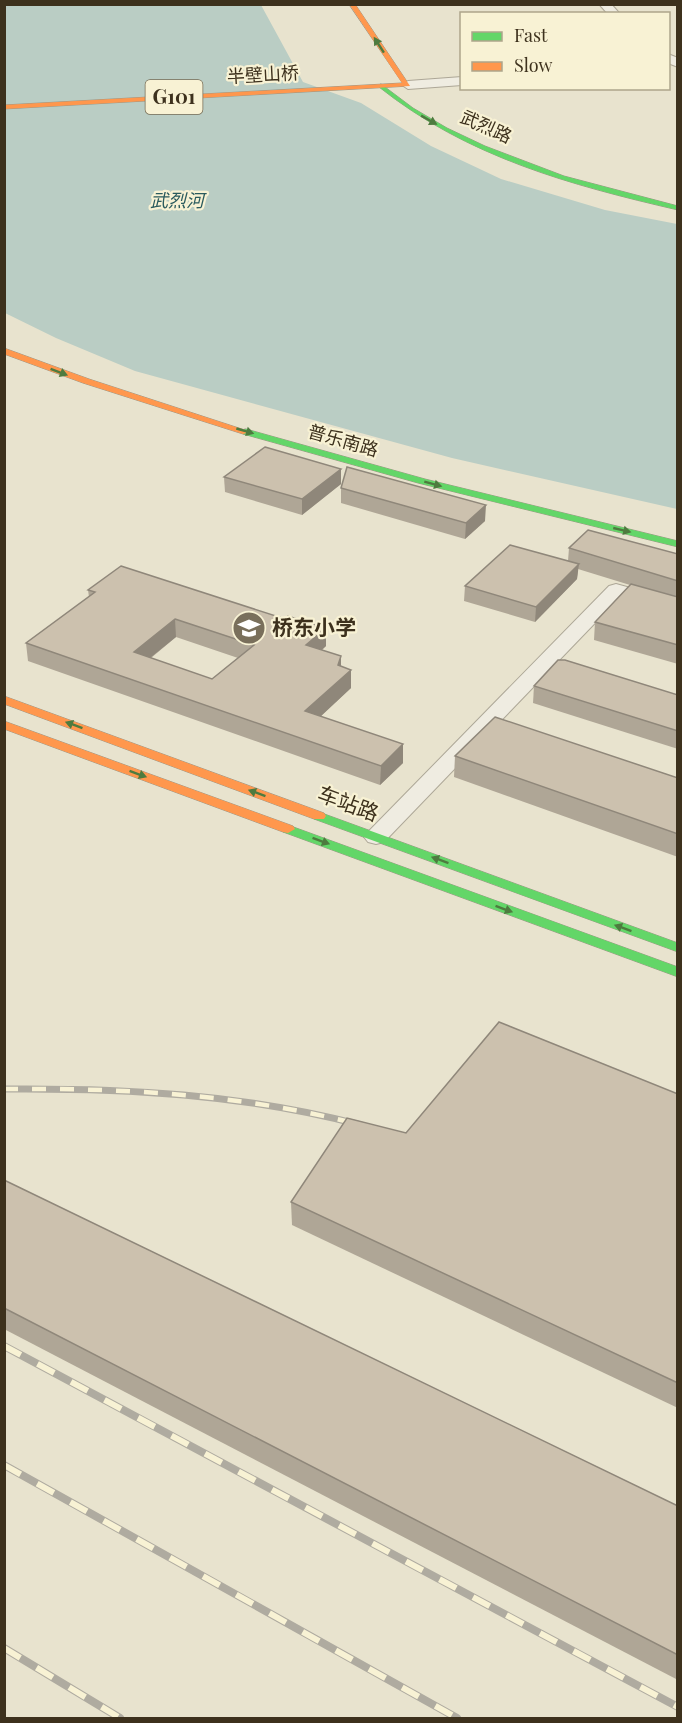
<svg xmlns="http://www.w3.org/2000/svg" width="682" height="1723" font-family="'Playfair Display','Noto Sans SC',serif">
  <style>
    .water { fill: #bacdc4 }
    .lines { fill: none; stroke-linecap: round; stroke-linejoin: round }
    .street-casing { stroke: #ada797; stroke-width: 2 }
    .fast-casing { stroke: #9d9786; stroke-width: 1 }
    .slow-casing { stroke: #9d9786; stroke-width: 1 }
    .street { fill: #efece1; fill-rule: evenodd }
    .fast { fill: #63d668; fill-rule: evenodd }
    .slow { fill: #ff974d; fill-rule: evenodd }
    .rail-far1-casing { stroke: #afaba0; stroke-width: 7 }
    .rail-casing { stroke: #afaba0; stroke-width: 8 }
    .rail-far1 { stroke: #f8f2d4; stroke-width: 4.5; stroke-dasharray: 14; stroke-linecap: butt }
    .rail { stroke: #f8f2d4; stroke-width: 6; stroke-dasharray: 19; stroke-linecap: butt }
    .wall { fill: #afa696; fill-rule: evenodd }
    .shaded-wall { fill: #8f877a }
    .building { fill: #ccc1ae; stroke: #8f877a; stroke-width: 1.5; fill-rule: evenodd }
    .oneway { fill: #4e7b3f }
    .labels { text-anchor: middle; stroke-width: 4.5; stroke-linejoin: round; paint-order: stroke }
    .far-street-label { font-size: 18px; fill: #3d311d; stroke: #f8f2d4 }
    .far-water-label { font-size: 18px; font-style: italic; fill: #2b5b5e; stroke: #f8f2d4 }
    .shield { fill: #f8f2d4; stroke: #756b54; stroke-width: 1.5 }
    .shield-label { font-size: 20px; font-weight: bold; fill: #3d311d }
    .poi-label { font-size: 21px; font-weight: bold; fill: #3d311d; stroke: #f8f2d4; text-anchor: start }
    .street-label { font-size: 21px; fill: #3d311d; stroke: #f8f2d4 }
  </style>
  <rect width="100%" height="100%" fill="#e8e3ce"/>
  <path class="water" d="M4,5h257l42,77 58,21 70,43 70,33 104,31 72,14v285l-225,-51 -317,-87 -79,-33 -51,-25z"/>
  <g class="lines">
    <g class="street-casing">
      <g id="street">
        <path d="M599,4h12l9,10h-12z"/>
        <path d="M668,54l10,4v9l-10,-4z"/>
        <path d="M462,77v8l-54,4 -6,-4 6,-4z"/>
        <path d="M616,584l62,17v12l-58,-16 -236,245 -8,2 -8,-2 -4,-5 4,-5 241,-246z"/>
      </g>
    </g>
    <g class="fast-casing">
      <g id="fast">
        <path d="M381,84l32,24 34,20 38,18 79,30 114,30v4c-108,-25 -211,-53 -299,-123z"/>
        <path d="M246,429l179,50 253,62v6l-260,-64 -175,-49v-4z"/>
        <path d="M319,812l359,131v9l-364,-133 -2,-3 2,-3z"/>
        <path d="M288,825l390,142v10l-395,-145 -2,-3z"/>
      </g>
    </g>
    <g class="slow-casing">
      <g id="slow">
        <path d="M349,4h6l55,82 -406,23v-4l398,-22z"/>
        <path d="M4,348l85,31 162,53 -8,2 -160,-51 -79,-29z"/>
        <path d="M4,696l320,117 2,3 -2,3h-10l-310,-115z"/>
        <path d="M4,721l289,105 2,3 -7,4 -5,-1 -279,-103z"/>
      </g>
    </g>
    <use href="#street" class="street"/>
    <use href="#fast" class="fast"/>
    <use href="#slow" class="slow"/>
    <g class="rail-far1-casing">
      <path id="rail-far1" d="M4,1089c121,-1 239,5 357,36"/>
    </g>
    <g class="rail-casing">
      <g id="rail">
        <path d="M4,1346l674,361"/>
        <path d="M4,1465l453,253"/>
        <path d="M4,1648l116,70"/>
      </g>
    </g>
    <use href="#rail-far1" class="rail-far1"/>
    <use href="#rail" class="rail"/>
  </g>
  <g class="wall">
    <path d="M224,477l117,7 -39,31 -77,-23z"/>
    <path d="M341,488l144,33 -20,18 -124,-36z"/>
    <path d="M569,548l109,6v110l-84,-24 1,-18 35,-37 -52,-16 -1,10 -42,43 -71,-21 1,-15 103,-25z"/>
    <path d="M88,590l197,29 41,9v18l-4,4 19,16 10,22 -30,28 82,47 -23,22 -352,-124 -2,-18 63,-46zM176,637l62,21 -26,21 -61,-21z"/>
    <path d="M534,686l144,9v54l-145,-46z"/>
    <path d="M455,756l223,22v79l-224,-80z"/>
    <path d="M678,1094v314l-386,-183 -1,-23 115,-69z"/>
    <path d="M4,1180l674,326v174l-674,-351z"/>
  </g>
  <g class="shaded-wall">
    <path d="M341,469v15l-39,31v-16z"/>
    <path d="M486,505l-1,16 -20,18 1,-16z"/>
    <path d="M579,564l-2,15 -42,43 1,-15z"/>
    <path d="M175,619l1,18 -41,33 -1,-18z"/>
    <path d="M326,628v18l-20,18v-19z"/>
    <path d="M341,656v19l10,-5v18l-45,42 -1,-19 33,-46z"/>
    <path d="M403,744v19l-23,22 1,-19z"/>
  </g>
  <g class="building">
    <path d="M265,447l76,22 -39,30 -78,-22z"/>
    <path d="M347,467l139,38 -20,18 -125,-35z"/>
    <path d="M588,530l90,24v27l-109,-33z"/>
    <path d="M510,545l69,19 -43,43 -71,-21z"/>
    <path d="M121,566l164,53 3,-3 38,12 -20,17 35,11 -3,9 13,5 -46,41 98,33 -22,22 -355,-123 69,-51 -7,-2zM175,619l79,26 -42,34 -78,-27z"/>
    <path d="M631,584l47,13v48l-83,-23z"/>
    <path d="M558,660h7l113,35v36l-144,-45z"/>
    <path d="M495,717l183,61v56l-223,-78z"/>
    <path d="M499,1022l179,72v289l-387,-181 56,-84 59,15z"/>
    <path d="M4,1180l674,326v149l-674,-347z"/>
  </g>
  <defs><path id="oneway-solid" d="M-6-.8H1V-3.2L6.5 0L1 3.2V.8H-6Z" transform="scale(1.5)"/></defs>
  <g class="oneway">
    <use href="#oneway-solid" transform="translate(379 45) rotate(-123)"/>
    <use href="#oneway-solid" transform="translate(429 120) rotate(29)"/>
    <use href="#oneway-solid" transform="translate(59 372) rotate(21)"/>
    <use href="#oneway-solid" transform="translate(245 431) rotate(16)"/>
    <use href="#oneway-solid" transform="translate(433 484) rotate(15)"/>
    <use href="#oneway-solid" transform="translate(622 530) rotate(13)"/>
    <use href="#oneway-solid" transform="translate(74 725) rotate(-160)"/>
    <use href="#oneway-solid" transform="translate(138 774) rotate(20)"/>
    <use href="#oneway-solid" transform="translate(257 793) rotate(-160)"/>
    <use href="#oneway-solid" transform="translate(321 841) rotate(20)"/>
    <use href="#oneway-solid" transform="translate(440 860) rotate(-160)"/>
    <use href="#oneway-solid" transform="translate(504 909) rotate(20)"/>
    <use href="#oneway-solid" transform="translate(623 928) rotate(-160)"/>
  </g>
  <defs>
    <g id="school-disc" transform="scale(1.725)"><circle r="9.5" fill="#796f5b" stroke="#f8f2d4"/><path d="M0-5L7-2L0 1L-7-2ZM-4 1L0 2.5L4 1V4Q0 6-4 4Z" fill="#fff"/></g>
  </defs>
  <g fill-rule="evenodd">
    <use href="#school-disc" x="249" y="628"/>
  </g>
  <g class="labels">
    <g class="far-street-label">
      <text transform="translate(263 75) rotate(-3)" y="6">半壁山桥</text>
      <text transform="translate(486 127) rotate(24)" y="6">武烈路</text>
      <text transform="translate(343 441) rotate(16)" y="6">普乐南路</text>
    </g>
    <g class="far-water-label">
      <text x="177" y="207">武烈河</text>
    </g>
    <rect class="shield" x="145.5" y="80" width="57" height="34" rx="4.5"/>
    <g class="shield-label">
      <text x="174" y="104">G101</text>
    </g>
    <g class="poi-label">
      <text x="272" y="635">桥东小学</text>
    </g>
    <g class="street-label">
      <text transform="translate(348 804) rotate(20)" y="7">车站路</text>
    </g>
  </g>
  <rect width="682" height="1723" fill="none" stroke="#3d311d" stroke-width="12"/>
  <rect x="460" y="12" width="210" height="78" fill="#f8f2d4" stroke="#ada58b" stroke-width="1.5"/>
  <rect x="472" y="32" width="30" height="9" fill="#63d668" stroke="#ada58b" stroke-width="1.5"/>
  <text x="514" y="42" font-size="18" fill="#3d311d">Fast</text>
  <rect x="472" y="62" width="30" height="9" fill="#ff974d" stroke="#ada58b" stroke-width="1.5"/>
  <text x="514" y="72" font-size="18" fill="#3d311d">Slow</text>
</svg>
